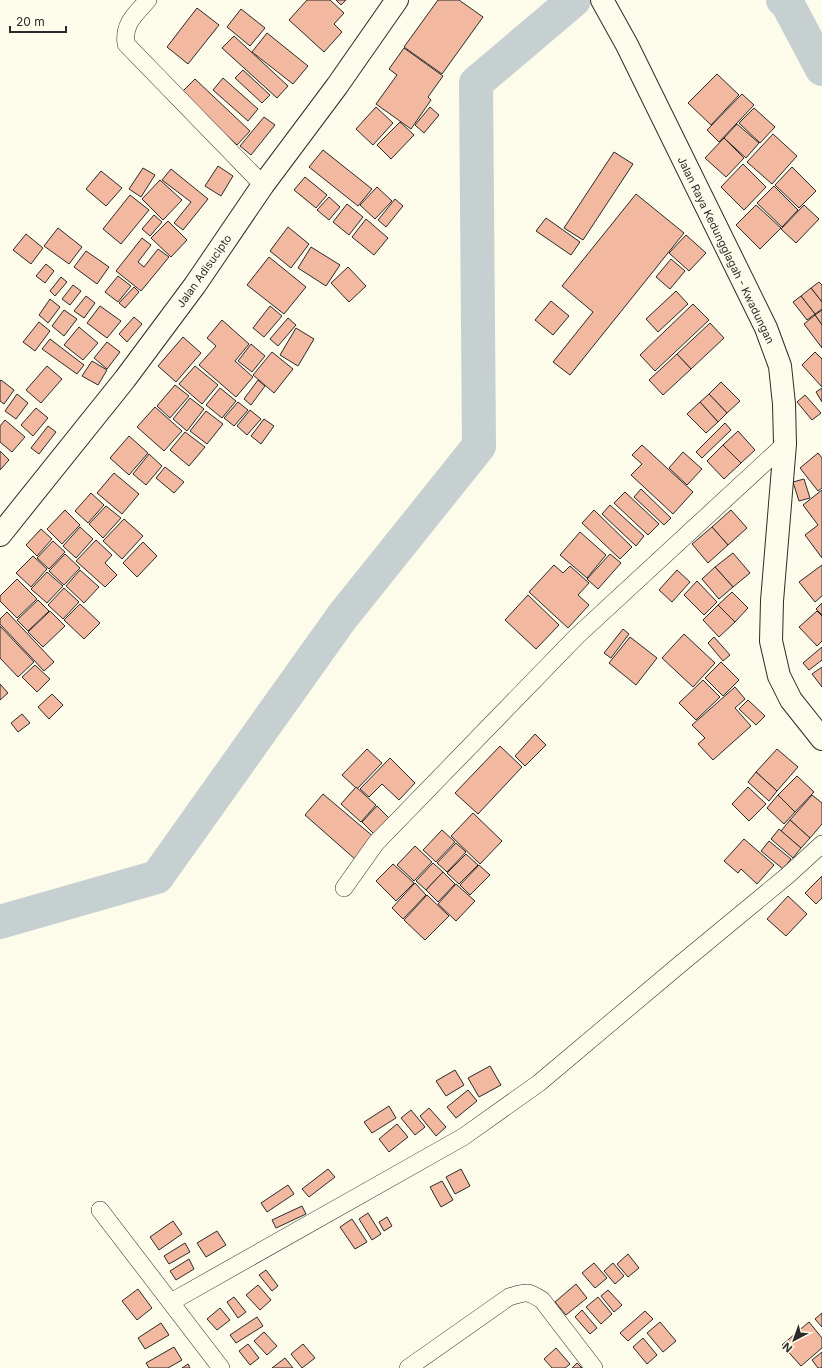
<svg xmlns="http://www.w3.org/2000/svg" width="822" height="1368" font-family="Inter,sans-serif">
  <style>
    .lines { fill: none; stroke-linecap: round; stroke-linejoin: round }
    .river { stroke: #c7d0d0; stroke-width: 34 }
    .building { fill: #f2b8a0; stroke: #2b2b2b }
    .minor-casing { stroke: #2b2b2b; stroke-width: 18 }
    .secondary-casing { stroke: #2b2b2b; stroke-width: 24 }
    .minor { stroke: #fdfbea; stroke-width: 17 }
    .secondary { stroke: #fdfbea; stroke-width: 22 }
    .labels { text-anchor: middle; stroke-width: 3; stroke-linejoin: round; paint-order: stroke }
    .street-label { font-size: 11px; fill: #2b2b2b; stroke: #fdfbea }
  </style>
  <rect width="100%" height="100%" fill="#fdfbea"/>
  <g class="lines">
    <g class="river">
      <path d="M783,0l3,1 36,68"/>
      <path d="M0,922l157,-45 185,-260 137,-171 -3,-363 98,-83"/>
    </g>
  </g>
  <g class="building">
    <path d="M307,0h23l14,13 -10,11 8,8 -18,20 -35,-32z"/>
    <path d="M336,0h10l-5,5z"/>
    <path d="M438,0h21l24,17 -41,57 -38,-27z"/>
    <path d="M197,8l22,17 -31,39 -21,-17z"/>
    <path d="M241,9l24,19 -15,18 -23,-19z"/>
    <path d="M267,33l41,33 -15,18 -41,-32z"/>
    <path d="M234,36l54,50 -11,12 -55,-50z"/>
    <path d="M404,48l39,28 -15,21 3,3 -20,29 -35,-25 21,-29 -8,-6z"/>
    <path d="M243,70l27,25 -8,8 -27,-25z"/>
    <path d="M717,74l22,21 -28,30 -23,-22z"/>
    <path d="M223,78l35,31 -10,12 -35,-31z"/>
    <path d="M195,79l55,52 -13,14 -56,-52z"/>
    <path d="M742,94l12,11 -35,37 -12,-12z"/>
    <path d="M376,107l17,16 -20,22 -17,-16z"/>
    <path d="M430,107l9,8 -15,18 -9,-8z"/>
    <path d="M754,108l21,19 -15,16 -21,-20z"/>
    <path d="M264,117l11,8 -24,30 -11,-9z"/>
    <path d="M400,122l14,13 -23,24 -14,-14z"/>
    <path d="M737,124l22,19 -13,15 -22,-20z"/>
    <path d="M773,134l24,22 -25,28 -25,-22z"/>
    <path d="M724,138l20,20 -18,19 -21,-19z"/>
    <path d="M323,150l49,39 -14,17 -49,-39z"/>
    <path d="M614,152l19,12 -50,76 -19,-12z"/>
    <path d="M743,164l23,23 -22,23 -23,-23z"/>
    <path d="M218,166l15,10 -12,20 -16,-10z"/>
    <path d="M792,167l24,24 -17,17 -24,-23z"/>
    <path d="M143,168l12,7 -14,22 -12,-8z"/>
    <path d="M171,169l37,30 -25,31 -9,-7 17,-21 -29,-22z"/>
    <path d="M101,171l21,17 -16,18 -20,-17z"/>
    <path d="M305,177l22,18 -11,13 -22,-18z"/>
    <path d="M160,180l22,20 -19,20 -21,-21z"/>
    <path d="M774,186l24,24 -16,17 -25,-24z"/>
    <path d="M377,187l15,14 -17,18 -15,-14z"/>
    <path d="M636,194l48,39 -114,142 -17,-13 40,-50 -31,-26z"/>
    <path d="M130,195l19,15 -28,34 -18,-15z"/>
    <path d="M329,197l11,10 -11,13 -12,-10z"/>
    <path d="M395,199l8,7 -17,21 -8,-7z"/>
    <path d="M347,204l16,13 -14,18 -16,-13z"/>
    <path d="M756,205l25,23 -21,21 -24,-24z"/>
    <path d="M804,205l15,14 -23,24 -15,-14z"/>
    <path d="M154,215l8,7 -12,14 -8,-7z"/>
    <path d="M546,218l34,24 -9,13 -35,-24z"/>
    <path d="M366,219l22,19 -14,17 -22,-18z"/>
    <path d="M168,221l19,19 -16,17 -20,-19z"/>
    <path d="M288,227l21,17 -18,24 -21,-17z"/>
    <path d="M58,228l24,19 -13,17 -25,-18z"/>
    <path d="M26,234l17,14 -12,16 -18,-14z"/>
    <path d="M686,235l20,18 -17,18 -20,-18z"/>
    <path d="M142,238l9,7 -13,17 6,5 14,-18 11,8 -28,34 -25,-20z"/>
    <path d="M311,247l29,18 -14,21 -28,-18z"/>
    <path d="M86,251l23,16 -12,17 -23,-17z"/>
    <path d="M269,257l37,30 -22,27 -37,-29z"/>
    <path d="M671,259l14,12 -15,18 -14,-12z"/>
    <path d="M46,264l8,7 -9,12 -9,-7z"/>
    <path d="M348,267l18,19 -17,16 -18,-19z"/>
    <path d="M118,276l13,10 -13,16 -13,-10z"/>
    <path d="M61,277l6,5 -12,14 -5,-5z"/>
    <path d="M819,282l3,3v17l-11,-14z"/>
    <path d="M73,285l8,6 -11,14 -8,-6z"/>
    <path d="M134,287l5,5 -14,16 -6,-5z"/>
    <path d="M811,288l11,14v7l-7,5 -14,-18z"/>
    <path d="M676,291l12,13 -30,28 -12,-13z"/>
    <path d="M86,296l9,7 -11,15 -10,-7z"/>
    <path d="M801,296l14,18 -8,6 -14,-18z"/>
    <path d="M50,299l10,8 -12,16 -9,-8z"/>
    <path d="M551,301l18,15 -16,19 -18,-15z"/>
    <path d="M693,304l16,16 -54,51 -15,-16z"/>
    <path d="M100,306l21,15 -14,17 -20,-15z"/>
    <path d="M270,306l12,10 -18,21 -11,-9z"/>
    <path d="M64,310l13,9 -13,17 -12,-10z"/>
    <path d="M822,310v15l-7,-10z"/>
    <path d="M815,315l7,10v23l-18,-24z"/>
    <path d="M134,317l8,7 -15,18 -8,-8z"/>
    <path d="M288,318l8,7 -18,21 -8,-7z"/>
    <path d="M222,320l27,24 -14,17 18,16 -17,20 -37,-32 17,-19 -9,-8z"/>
    <path d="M39,322l11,9 -15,20 -12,-9z"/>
    <path d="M710,323l14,15 -33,31 -14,-15z"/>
    <path d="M79,327l19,16 -15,17 -19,-15z"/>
    <path d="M296,328l18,11 -16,27 -18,-11z"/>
    <path d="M183,337l18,16 -25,29 -18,-16z"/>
    <path d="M50,339l34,26 -7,9 -35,-25z"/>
    <path d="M107,342l13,10 -13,17 -13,-11z"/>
    <path d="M251,344l14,12 -13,16 -14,-11z"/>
    <path d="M272,352l21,17 -19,24 -21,-18z"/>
    <path d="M815,352l7,7v28l-20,-22z"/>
    <path d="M677,354l14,15 -28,26 -14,-15z"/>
    <path d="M92,361l15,9 -9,15 -16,-9z"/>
    <path d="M47,366l15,13 -21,24 -15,-13z"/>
    <path d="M195,366l23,19 -16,19 -23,-20z"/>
    <path d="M1,380l13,10 -10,14 -4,-3v-20z"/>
    <path d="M258,380l7,6 -14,19 -7,-6z"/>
    <path d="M721,382l19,19 -13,12 -18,-19z"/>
    <path d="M175,385l14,11 -19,22 -13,-12z"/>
    <path d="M220,388l16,13 -14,17 -16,-13z"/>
    <path d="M822,388v14l-6,-10z"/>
    <path d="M17,394l11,9 -12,16 -11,-8z"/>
    <path d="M709,394l18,19 -9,9 -18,-20z"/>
    <path d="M805,395l16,18 -9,7 -15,-18z"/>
    <path d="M190,398l14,11 -17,22 -14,-12z"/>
    <path d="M238,402l10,8 -14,16 -10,-8z"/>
    <path d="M700,402l18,20 -12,11 -19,-19z"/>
    <path d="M155,407l27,24 -18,20 -27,-24z"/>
    <path d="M36,408l12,10 -15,18 -12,-11z"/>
    <path d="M250,410l11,9 -14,16 -10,-9z"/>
    <path d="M206,411l17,13 -16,20 -17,-13z"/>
    <path d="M264,419l10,7 -13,18 -10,-8z"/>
    <path d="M5,420l20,17 -13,15 -12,-10v-16z"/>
    <path d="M725,423l6,7 -29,28 -6,-6z"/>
    <path d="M48,426l8,6 -17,22 -8,-6z"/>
    <path d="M738,431l17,19 -14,13 -18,-18z"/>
    <path d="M185,432l20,15 -16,19 -19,-16z"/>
    <path d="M129,436l19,17 -19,22 -19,-17z"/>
    <path d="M642,445l51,47 -20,22 -42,-39 11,-11 -10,-9z"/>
    <path d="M723,445l18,18 -17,16 -17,-18z"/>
    <path d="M0,451l9,9 -9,10z"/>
    <path d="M683,452l19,17 -15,16 -18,-17z"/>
    <path d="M818,453l4,5v30l-4,3 -18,-23z"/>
    <path d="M149,454l13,12 -16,19 -13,-11z"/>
    <path d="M165,467l19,15 -10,11 -18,-15z"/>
    <path d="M114,473l25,21 -17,20 -25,-21z"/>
    <path d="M804,479l6,19 -11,3 -6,-19z"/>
    <path d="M641,489l30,29 -7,7 -30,-28z"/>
    <path d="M822,490v68l-17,-23 13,-10 -15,-20z"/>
    <path d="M625,492l34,32 -11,11 -34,-32z"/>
    <path d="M91,493l13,12 -16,18 -13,-12z"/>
    <path d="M610,505l34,31 -8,10 -34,-32z"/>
    <path d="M106,506l15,12 -18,20 -14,-14z"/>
    <path d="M65,510l15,15 -18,19 -15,-15z"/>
    <path d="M594,510l38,37 -12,12 -38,-36z"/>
    <path d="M731,510l16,18 -19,17 -16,-18z"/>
    <path d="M124,519l19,17 -21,23 -19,-18z"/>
    <path d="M80,527l13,12 -17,19 -13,-12z"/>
    <path d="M712,527l16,18 -20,18 -16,-19z"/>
    <path d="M41,529l11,10 -15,17 -11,-11z"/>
    <path d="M580,532l26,23 -19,23 -27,-23z"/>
    <path d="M96,540l16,15 -7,8 12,12 -12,12 -29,-26z"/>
    <path d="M53,541l12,11 -16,17 -12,-11z"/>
    <path d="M143,542l14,14 -20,21 -14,-14z"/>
    <path d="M733,553l17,20 -17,14 -18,-20z"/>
    <path d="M65,554l15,14 -16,17 -15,-14z"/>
    <path d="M610,554l11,9 -23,26 -11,-10z"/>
    <path d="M33,556l14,13 -16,18 -15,-14z"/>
    <path d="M554,565l9,8 7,-7 19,17 -11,12 11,10 -21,23 -39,-36z"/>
    <path d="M822,565v31l-7,6 -16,-20z"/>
    <path d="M715,567l18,20 -14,12 -17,-20z"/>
    <path d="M80,570l19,17 -15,16 -18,-17z"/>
    <path d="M677,570l13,12 -18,20 -13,-12z"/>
    <path d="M47,572l16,14 -16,17 -16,-14z"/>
    <path d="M17,579l20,20 -20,19 -17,-17v-5z"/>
    <path d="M697,581l20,21 -13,13 -20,-20z"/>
    <path d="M64,588l15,14 -16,17 -15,-14z"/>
    <path d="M732,592l16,16 -13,14 -17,-17z"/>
    <path d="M528,595l31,30 -23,24 -31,-29z"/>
    <path d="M38,600l11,11 -21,20 -11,-11z"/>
    <path d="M822,603v12l-6,-6z"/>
    <path d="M80,604l20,19 -16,16 -20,-19z"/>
    <path d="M718,605l17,17 -16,15 -16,-17z"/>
    <path d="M50,611l15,15 -22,21 -15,-15z"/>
    <path d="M817,611l5,5v25l-5,5 -18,-19z"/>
    <path d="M7,612l47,50 -10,9 -44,-47v-5z"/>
    <path d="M0,626l34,36 -16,15 -18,-19z"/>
    <path d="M623,629l6,5 -18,24 -7,-5z"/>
    <path d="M684,634l31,29 -22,24 -31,-29z"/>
    <path d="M630,637l27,21 -21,27 -27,-22z"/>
    <path d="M714,637l16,18 -7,6 -15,-18z"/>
    <path d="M822,647v13l-13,10 -6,-7z"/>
    <path d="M721,662l18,18 -16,16 -18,-18z"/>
    <path d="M35,665l15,14 -13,13 -15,-15z"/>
    <path d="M822,667v20l-10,-13z"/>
    <path d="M703,680l17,17 -24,23 -17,-17z"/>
    <path d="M0,684l8,9 -8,7z"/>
    <path d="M735,687l10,12 -10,9 16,18 -38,34 -15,-16 7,-6 -13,-13z"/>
    <path d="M52,694l11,11 -14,14 -11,-12z"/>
    <path d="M748,700l17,16 -9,9 -17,-16z"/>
    <path d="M22,714l8,9 -12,9 -7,-9z"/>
    <path d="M535,734l11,11 -21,21 -10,-10z"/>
    <path d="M500,746l22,21 -44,47 -23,-21z"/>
    <path d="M367,749l15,14 -25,26 -15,-14z"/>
    <path d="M777,749l21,18 -21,24 -21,-19z"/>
    <path d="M390,758l25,25 -16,17 -17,-16 -13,13 -9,-8z"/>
    <path d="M756,772l21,19 -8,10 -21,-19z"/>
    <path d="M797,776l17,16 -19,20 -17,-17z"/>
    <path d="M356,787l20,18 -15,17 -20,-18z"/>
    <path d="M748,787l18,17 -17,17 -17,-17z"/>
    <path d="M323,794l52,44 -19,22 -51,-45z"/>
    <path d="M778,795l17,17 -11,12 -17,-16z"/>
    <path d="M812,795l10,8v21l-12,14 -20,-18z"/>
    <path d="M377,806l13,13 -15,16 -13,-13z"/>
    <path d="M473,813l29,28 -22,23 -29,-28z"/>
    <path d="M790,820l20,18 -9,10 -20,-17z"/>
    <path d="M779,829l22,19 -8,10 -22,-19z"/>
    <path d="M442,830l13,12 -19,20 -13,-12z"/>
    <path d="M744,839l30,26 -17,19 -16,-15 -3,4 -14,-12z"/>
    <path d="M769,841l22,18 -8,10 -22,-18z"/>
    <path d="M456,843l10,9 -19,20 -10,-9z"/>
    <path d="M415,846l17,16 -18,19 -17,-16z"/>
    <path d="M466,854l12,11 -19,19 -12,-11z"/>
    <path d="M433,863l10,9 -17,18 -10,-9z"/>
    <path d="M393,864l21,19 -18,18 -20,-20z"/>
    <path d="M479,865l11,10 -20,20 -10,-10z"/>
    <path d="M443,872l12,12 -17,18 -12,-12z"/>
    <path d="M822,876v22l-6,6 -11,-11z"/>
    <path d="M415,883l11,12 -23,24 -11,-11z"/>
    <path d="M456,884l19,17 -19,20 -18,-17z"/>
    <path d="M427,895l22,21 -24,24 -21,-20z"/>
    <path d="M788,896l19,18 -21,22 -19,-17z"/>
    <path d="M490,1066l11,19 -22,12 -11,-19z"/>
    <path d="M455,1070l9,15 -18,11 -10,-15z"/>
    <path d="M468,1090l9,11 -21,17 -9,-11z"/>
    <path d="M389,1106l7,12 -24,15 -8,-11z"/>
    <path d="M429,1108l17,19 -10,9 -16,-20z"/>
    <path d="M411,1110l14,17 -10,8 -14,-17z"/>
    <path d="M397,1124l11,13 -19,15 -10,-13z"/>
    <path d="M328,1169l7,8 -26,20 -7,-8z"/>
    <path d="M461,1169l9,17 -15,8 -9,-17z"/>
    <path d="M442,1181l11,19 -12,7 -11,-20z"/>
    <path d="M288,1185l6,9 -27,18 -6,-9z"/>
    <path d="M302,1206l4,8 -30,14 -4,-8z"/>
    <path d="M368,1213l13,21 -9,6 -13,-21z"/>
    <path d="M387,1217l5,9 -8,5 -5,-9z"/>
    <path d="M352,1219l15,23 -12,7 -15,-22z"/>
    <path d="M173,1221l9,13 -23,16 -9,-13z"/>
    <path d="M217,1231l9,14 -20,12 -9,-14z"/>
    <path d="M185,1243l5,9 -21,12 -5,-8z"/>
    <path d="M628,1254l11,14 -11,9 -11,-13z"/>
    <path d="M189,1259l5,10 -18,11 -6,-9z"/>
    <path d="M594,1263l13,15 -12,10 -13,-15z"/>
    <path d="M613,1263l11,13 -9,8 -11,-13z"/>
    <path d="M266,1270l12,16 -6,5 -13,-16z"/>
    <path d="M576,1284l11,14 -21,17 -11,-13z"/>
    <path d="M258,1285l13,15 -11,10 -14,-15z"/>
    <path d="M138,1289l14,19 -15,12 -15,-19z"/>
    <path d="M608,1290l14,15 -8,7 -13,-16z"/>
    <path d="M234,1297l12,15 -8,6 -11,-16z"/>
    <path d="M598,1297l14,17 -11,10 -15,-17z"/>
    <path d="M220,1308l10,12 -13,10 -10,-11z"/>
    <path d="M582,1310l15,18 -7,6 -15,-17z"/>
    <path d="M645,1311l8,8 -25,22 -8,-8z"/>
    <path d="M822,1313v14l-7,-8z"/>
    <path d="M257,1317l6,9 -27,17 -6,-8z"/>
    <path d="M660,1322l16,19 -13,11 -16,-19z"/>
    <path d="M809,1322l13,16v10l-21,18 -19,-21z"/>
    <path d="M161,1323l8,12 -24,14 -7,-11z"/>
    <path d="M264,1332l13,14 -10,9 -13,-14z"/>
    <path d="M643,1338l14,17 -10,9 -14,-17z"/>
    <path d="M248,1344l11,14 -9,7 -11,-14z"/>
    <path d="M303,1344l12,14 -13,10 -11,-14z"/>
    <path d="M174,1347l8,13 -14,8h-19l-3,-5z"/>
    <path d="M556,1348l14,16 -5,4h-13l-8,-9z"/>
    <path d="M822,1352v16h-4l-6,-8z"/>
    <path d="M285,1358l8,10h-21z"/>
    <path d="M577,1363l5,5h-10z"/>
    <path d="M188,1364l2,4h-8z"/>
  </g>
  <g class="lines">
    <g class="minor-casing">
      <g id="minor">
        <path d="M148,0c-12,14 -25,23 -22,44l137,141"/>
        <path d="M344,888l32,-45 201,-207 208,-192"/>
        <path d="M100,1210l121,158"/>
        <path d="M171,1302l292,-165 76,-54 139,-117 109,-90 35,-32"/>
        <path d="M408,1368l101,-71c17,-5 17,-7 33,3l52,68"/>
      </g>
    </g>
    <g class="secondary-casing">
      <g id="secondary">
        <path d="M602,0l25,45 139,283 14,38 4,38 1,40 -13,157 -1,40 8,35 12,24 31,39"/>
        <path d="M0,535l125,-156 70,-94 68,-100 74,-99 60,-86"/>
      </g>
    </g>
    <use href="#minor" class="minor"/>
    <use href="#secondary" class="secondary"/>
  </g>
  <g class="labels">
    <g class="street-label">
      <text transform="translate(726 250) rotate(64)" y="4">Jalan Raya Kedungglagah - Kwadungan</text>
      <text transform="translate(204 271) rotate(-55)" y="4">Jalan Adisucipto</text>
    </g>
  </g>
  <g transform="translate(794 1340) rotate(221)" stroke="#fdfbea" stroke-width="3" paint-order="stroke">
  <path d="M0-3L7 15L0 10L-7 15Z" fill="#2b2b2b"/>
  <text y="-6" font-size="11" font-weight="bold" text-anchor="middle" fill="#2b2b2b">N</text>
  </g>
  <path d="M10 26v6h56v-6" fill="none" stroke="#2b2b2b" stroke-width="2"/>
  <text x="16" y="26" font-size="12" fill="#2b2b2b" stroke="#fdfbea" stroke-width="3" paint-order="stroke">20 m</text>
</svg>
